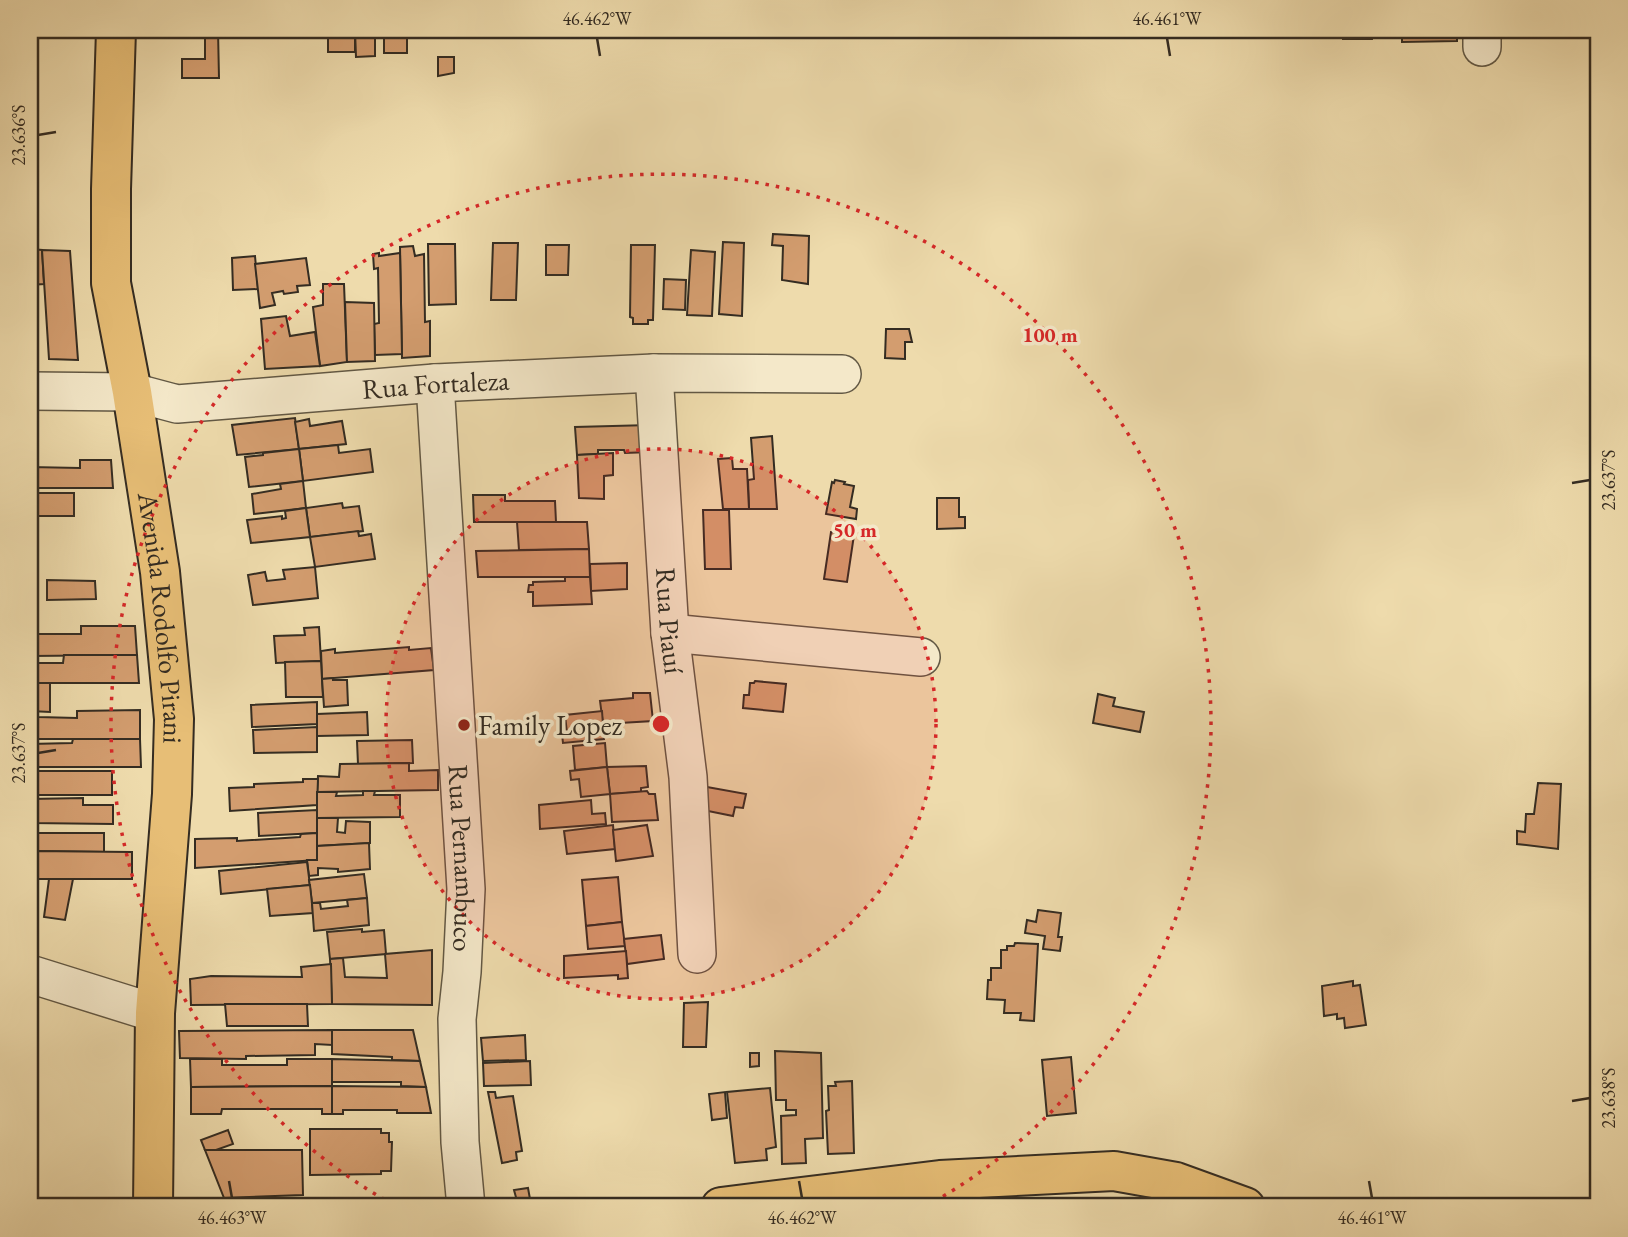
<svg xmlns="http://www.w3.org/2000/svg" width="1628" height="1237" font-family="'EB Garamond',serif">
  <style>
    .building { fill: #d39d6f; stroke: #342c22; stroke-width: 2 }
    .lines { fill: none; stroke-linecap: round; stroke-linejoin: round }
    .minor-casing { stroke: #625844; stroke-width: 40 }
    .major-casing { stroke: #342c22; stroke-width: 42 }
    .minor { stroke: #f4e8c9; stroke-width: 37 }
    .major { stroke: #e7be76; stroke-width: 38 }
    .ticks { fill: none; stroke: #342c22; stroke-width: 2.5 }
    .ring { fill: none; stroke: #d62828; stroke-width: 3.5; stroke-dasharray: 3.5 7 }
    .poi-dot { fill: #8f2418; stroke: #f4e8c9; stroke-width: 2.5 }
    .labels { text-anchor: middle; stroke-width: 7; stroke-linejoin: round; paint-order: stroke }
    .street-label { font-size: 28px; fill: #342c22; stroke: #f4e8c9 }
    .poi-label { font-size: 28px; fill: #342c22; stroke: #f4e8c9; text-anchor: start }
    .centre { fill: #d62828; stroke: #f4e8c9; stroke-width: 3.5 }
    .ring-label { font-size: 21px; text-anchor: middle; font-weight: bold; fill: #d62828; stroke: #f4e8c9; stroke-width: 7; stroke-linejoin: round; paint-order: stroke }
    .neatline { fill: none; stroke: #342c22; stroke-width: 2.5 }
    .ticks-label { font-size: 18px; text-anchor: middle; fill: #342c22 }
  </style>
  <rect width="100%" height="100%" fill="#eedbac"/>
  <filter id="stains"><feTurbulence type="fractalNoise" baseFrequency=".00286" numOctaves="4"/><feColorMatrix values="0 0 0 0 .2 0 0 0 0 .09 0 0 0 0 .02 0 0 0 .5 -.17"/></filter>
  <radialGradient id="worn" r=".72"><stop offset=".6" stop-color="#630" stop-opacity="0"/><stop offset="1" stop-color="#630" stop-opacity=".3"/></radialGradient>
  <g class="building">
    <path d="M30,30h43l-1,3 -42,1z"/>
    <path d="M205,30h13l1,48h-37v-19h23z"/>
    <rect x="328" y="30" width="27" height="22"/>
    <path d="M355,30h20v26l-19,1z"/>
    <rect x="384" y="30" width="23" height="23"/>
    <path d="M1343,30h114v11l-55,1v-9l-29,-1 -1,7h-29z"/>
    <path d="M438,57h16v16l-16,3z"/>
    <path d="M773,234l36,2 -1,48 -26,-4 1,-34 -11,-1z"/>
    <path d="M723,242l21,1 -2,73 -23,-2z"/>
    <path d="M493,243h25l-2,57h-25z"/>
    <path d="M428,244h27l1,60 -27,1z"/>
    <path d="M546,245h23l-1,30h-22z"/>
    <path d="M631,245h24l-2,75h-5v4h-15v-6l-3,-1z"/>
    <path d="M413,246l2,10 9,-2 1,68 5,-1v35l-28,2 -2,-111z"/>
    <path d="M30,249l12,1 2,34 -14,1z"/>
    <path d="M42,250l28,1 8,109 -29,-1z"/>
    <path d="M691,250l24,2 -3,64 -25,-1z"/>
    <path d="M379,253v3l21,-3 2,101 -27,1 -1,-31 5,-1 -1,-55 -4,1 -1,-15z"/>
    <path d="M255,256l3,33 -25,1 -1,-32z"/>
    <path d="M306,258l4,27 -13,1 1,6 -14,2 -1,-3 -11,2 3,12 -15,3 -5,-44z"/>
    <path d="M664,279l22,1 -1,30 -22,-1z"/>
    <path d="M323,284h21l3,78 -27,4 -7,-59 10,-2z"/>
    <path d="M345,302l29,1 1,58 -28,1z"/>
    <path d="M286,316l4,20 25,-4 5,34 -55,3 -4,-50z"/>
    <path d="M886,329h23l3,13h-7v17l-20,-1z"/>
    <path d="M295,418l4,31 -62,6 -5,-30z"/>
    <path d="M309,419l1,7 32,-5 4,23 -47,5 -4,-27z"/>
    <path d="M650,425v27l-25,1 -1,-3h-26v4l-21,1 -2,-28z"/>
    <path d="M772,436l5,73h-28l-1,-29 6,-1 -3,-41z"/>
    <path d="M338,445l1,8 31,-4 3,23 -70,9 -4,-32z"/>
    <path d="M299,449l4,32 -54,6 -4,-30 18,-2v-2z"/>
    <path d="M613,453v22l-9,1v23l-25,-1 -2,-43z"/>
    <path d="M732,458l1,11h14l2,40h-26l-5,-50z"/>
    <path d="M80,460h31l2,28h-83v-21l50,1z"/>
    <path d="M835,480l10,2 -1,2 10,2 -4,21 7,2 -1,10 -30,-5 6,-32 2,1z"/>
    <path d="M303,481l3,27 -52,6 -2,-20 29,-5 -1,-5z"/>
    <rect x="30" y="493" width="44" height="23"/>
    <path d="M473,495h32v6h50l1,21h-82z"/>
    <path d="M937,498h22v19h6v11l-28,1z"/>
    <path d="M342,503l1,5 16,-2 4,25 -53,6 -4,-29z"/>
    <path d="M306,508l4,29 -59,6 -4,-23 35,-4v3l4,-1 -1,-7z"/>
    <path d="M703,510h26l2,59h-26z"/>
    <path d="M517,522h70l2,27 -70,1z"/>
    <path d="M358,531l1,5 12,-2 4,25 -60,8 -5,-30z"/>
    <path d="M831,532l23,3 -7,47 -23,-3z"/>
    <path d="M589,549l1,28h-112l-2,-26z"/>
    <path d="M627,563v26l-36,2 -1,-27z"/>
    <path d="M315,567l3,31 -65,7 -5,-30 17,-3 2,9 18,-2 -2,-9z"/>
    <path d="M565,577h25l2,27 -59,2v-14h-5l1,-7h4v-3l32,-1z"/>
    <path d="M47,580l48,1 1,18 -49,1z"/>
    <path d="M81,626h54l2,29 -107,1v-22h51z"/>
    <path d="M319,627l2,34 -45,2 -2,-27 31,-1 -1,-7z"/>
    <path d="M409,647v3l22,-2 3,22 -112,9 -1,-28 14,-2v4z"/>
    <path d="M64,655h73l2,28h-109v-20h33z"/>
    <path d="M321,661l2,36h-37l-1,-35z"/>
    <path d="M333,678v2h14l1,25 -24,2 -2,-28z"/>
    <path d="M755,681l31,3 -3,28 -40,-4 1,-13h5l1,-12h4z"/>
    <path d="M30,683h20v29l-20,-1z"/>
    <path d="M633,693h17l3,28 -50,3 -3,-23 33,-3z"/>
    <path d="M1098,694l17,4 -2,8 31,6 -4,20 -47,-9z"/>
    <path d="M317,702v22l-65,3 -1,-22z"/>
    <path d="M140,710v29h-110v-28h8v6l39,1v-7z"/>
    <path d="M602,711l2,28 -41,4 -1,-9 5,-1 -2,-18z"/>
    <path d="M367,712l1,23 -51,1v-22z"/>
    <path d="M317,727v25l-63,1 -1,-23z"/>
    <path d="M73,739h67l1,28h-111v-23l42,-1z"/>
    <path d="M412,740l1,23 -55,1 -1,-23z"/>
    <path d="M605,743l2,24 -32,3 -2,-24z"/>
    <path d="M409,763v8l29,-1v20l-121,2 1,-16 21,1 1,-13z"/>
    <path d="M646,766l2,21 -7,1v4l-31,2 -3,-27z"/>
    <path d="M607,767l3,27 -29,3 -2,-18 -8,1 -1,-9z"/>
    <rect x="30" y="771" width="82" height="24"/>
    <path d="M303,779h15l-1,26 -87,6 -1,-23 25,-1v-3l49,-2z"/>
    <path d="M1538,783l23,1 -3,65 -41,-5v-13l8,1 1,-18h8z"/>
    <path d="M707,787l39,7 -3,14 -8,-1 -2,9 -30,-6z"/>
    <path d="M363,791h12l-1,4h26v22l-83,1v-26h20l-1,4 27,-1z"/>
    <path d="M647,791l2,3h6l3,26 -46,2 -2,-28z"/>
    <path d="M83,798v7h30v19l-83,-1v-24z"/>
    <path d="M591,800l1,14 13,-1 1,11 -66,5 -1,-24z"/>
    <path d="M317,810v23l-58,3 -1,-23z"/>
    <path d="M317,818h21l-1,14 8,1 1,-12 24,1v21l-53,3z"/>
    <path d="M613,825l2,24 -48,5 -3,-23z"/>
    <path d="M647,825l6,31 -37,5 -3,-31z"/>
    <path d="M31,833h73v19l-73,-1z"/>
    <path d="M317,833v27l-122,8v-29l42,-1v3l63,-4 1,-3z"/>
    <path d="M369,843l1,26 -32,3v-3l-20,-1v7l-9,1 -2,-16h10v-14z"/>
    <path d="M31,851l101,1v27h-102z"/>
    <path d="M307,862l3,23 -89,9 -2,-23z"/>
    <path d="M364,874l3,24 -55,5 -3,-23z"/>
    <path d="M618,877l4,45 -36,4 -4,-46z"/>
    <path d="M49,879h24l-8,41 -21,-3z"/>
    <path d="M310,885l3,28 -43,3 -3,-27z"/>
    <path d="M367,898l2,27 -55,6 -2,-28h8l1,6 27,-3 -1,-6z"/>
    <path d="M1038,910l23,3 -3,24h4l-2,14 -17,-2 2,-13 -20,-3 2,-13 9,2z"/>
    <path d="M622,922l3,24 -37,3 -2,-23z"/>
    <path d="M362,929v3l22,-2 2,24 -56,5 -3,-27z"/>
    <path d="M661,935l3,24 -37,5 -3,-25z"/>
    <path d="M1015,943l23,1 -4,77 -14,-1 1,-7h-17l1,-13 -18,-1 1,-19h3v-12h10v-18h6v-4h7z"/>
    <path d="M432,950v55l-100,-1 -2,-45 13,-1 2,19 42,1 -2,-24z"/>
    <path d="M626,951l2,27 -10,1v-4l-54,3v-22z"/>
    <path d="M331,964l1,40 -141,1 -1,-26 21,-3 91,1 -1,-10z"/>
    <path d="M1353,981v5l7,-1 6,40 -21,3 -1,-10 -7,1v-5l-13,2 -2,-30z"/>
    <path d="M708,1002l-2,45h-23l1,-44z"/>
    <path d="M225,1004h82l1,22h-81z"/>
    <path d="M332,1030h81l7,31 -28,-1v-3l-60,-3z"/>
    <path d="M332,1030v15l-17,-1v11l-69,1v3l-66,-1 -1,-27z"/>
    <path d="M525,1035l1,25 -43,1 -2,-23z"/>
    <path d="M775,1051l46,2 2,85 -18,1 1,24 -24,1 -1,-48 15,-1v-5h-10v-10h-10z"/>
    <path d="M750,1053h9v13l-9,1z"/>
    <path d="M1071,1057l5,56 -29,3 -5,-56z"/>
    <path d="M190,1059h32v6h65v-6h45v27l-141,1z"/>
    <path d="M332,1059l88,2 6,26 -25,-1v-4h-69z"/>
    <path d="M530,1061l1,24 -47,1 -1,-23z"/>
    <path d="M852,1081l2,72 -26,1 -2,-43 3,-1 -1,-24h8l-1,-4z"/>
    <path d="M332,1086l94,1 5,26h-34v-3h-54v4h-11z"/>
    <path d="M332,1086v28h-10v-5h-100l-1,5h-30v-27z"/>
    <path d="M770,1088l6,59 -10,2 1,11 -32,3 -8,-71z"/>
    <path d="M488,1092h7l1,6 17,-2 9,55 -6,1 1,8 -15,3z"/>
    <path d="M725,1092l2,26 -15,2 -3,-26z"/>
    <path d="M310,1129h71v4h8v9h3l-1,29h-10v3l-71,1z"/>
    <path d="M228,1130l5,14 -17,6h-11l-4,-10z"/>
    <path d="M205,1150h97l1,45 -79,3z"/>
    <path d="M528,1188l2,11 -13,2 -3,-11z"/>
  </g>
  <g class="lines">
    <g class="minor-casing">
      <g id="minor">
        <path d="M1482,47v-17"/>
        <path id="s1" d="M654,373l16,260 18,144 9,177"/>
        <path id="s2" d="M435,383l31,506 -4,83 -5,47 3,123 6,65"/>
        <path id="s3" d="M30,391l102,1 45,12 258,-21 219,-10 188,1"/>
        <path d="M670,633l251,24"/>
        <path d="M30,974l125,39"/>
      </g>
    </g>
    <g class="major-casing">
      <g id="major">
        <path id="s4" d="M116,30l-5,159v94l21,109 28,180 14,147 -2,75 -17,219 -2,194"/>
        <path d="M721,1207l219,-27 174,-9 62,11 69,25"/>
      </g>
    </g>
    <use href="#minor" class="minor"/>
    <use href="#major" class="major"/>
  </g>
  <path class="ticks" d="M597,38l3,18M1167,38l3,18M38,135l18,-3M1572,483l18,-3M38,753l18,-3M1572,1101l18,-3M229,1181l3,17M799,1181l3,17M1369,1181l3,17"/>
  <circle cx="661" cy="724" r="275" fill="#d62828" fill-opacity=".12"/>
  <g class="ring">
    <circle cx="661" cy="724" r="275"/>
    <path d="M394 1205A550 550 0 1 1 928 1205"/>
  </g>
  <circle class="poi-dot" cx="464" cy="725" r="7"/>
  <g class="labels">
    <g class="street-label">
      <text dy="10" stroke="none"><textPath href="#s3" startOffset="408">Rua Fortaleza</textPath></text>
      <text dy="10" stroke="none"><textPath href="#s4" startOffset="592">Avenida Rodolfo Pirani</textPath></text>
      <text dy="10" stroke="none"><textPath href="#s1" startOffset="248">Rua Piauí</textPath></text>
      <text dy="10" stroke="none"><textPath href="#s2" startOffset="476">Rua Pernambuco</textPath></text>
    </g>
    <g class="poi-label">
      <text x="478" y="735">Family Lopez</text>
    </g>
  </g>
  <circle cx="661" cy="724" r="10" class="centre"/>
  <g class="ring-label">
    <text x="1050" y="342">100 m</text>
    <text x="855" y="537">50 m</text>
  </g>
  <rect width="1628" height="1237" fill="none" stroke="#eedbac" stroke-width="77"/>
  <rect x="38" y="38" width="1552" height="1160" class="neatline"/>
  <g class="ticks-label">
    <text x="597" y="25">46.462°W</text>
    <text x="1167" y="25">46.461°W</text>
    <text transform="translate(19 135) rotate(-90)" y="6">23.636°S</text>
    <text transform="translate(1609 480) rotate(-90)" y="6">23.637°S</text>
    <text transform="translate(19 753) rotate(-90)" y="6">23.637°S</text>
    <text transform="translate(1609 1098) rotate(-90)" y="6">23.638°S</text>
    <text x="232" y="1224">46.463°W</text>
    <text x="802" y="1224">46.462°W</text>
    <text x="1372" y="1224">46.461°W</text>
  </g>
  <rect width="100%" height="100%" filter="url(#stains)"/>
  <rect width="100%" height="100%" fill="url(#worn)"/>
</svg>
